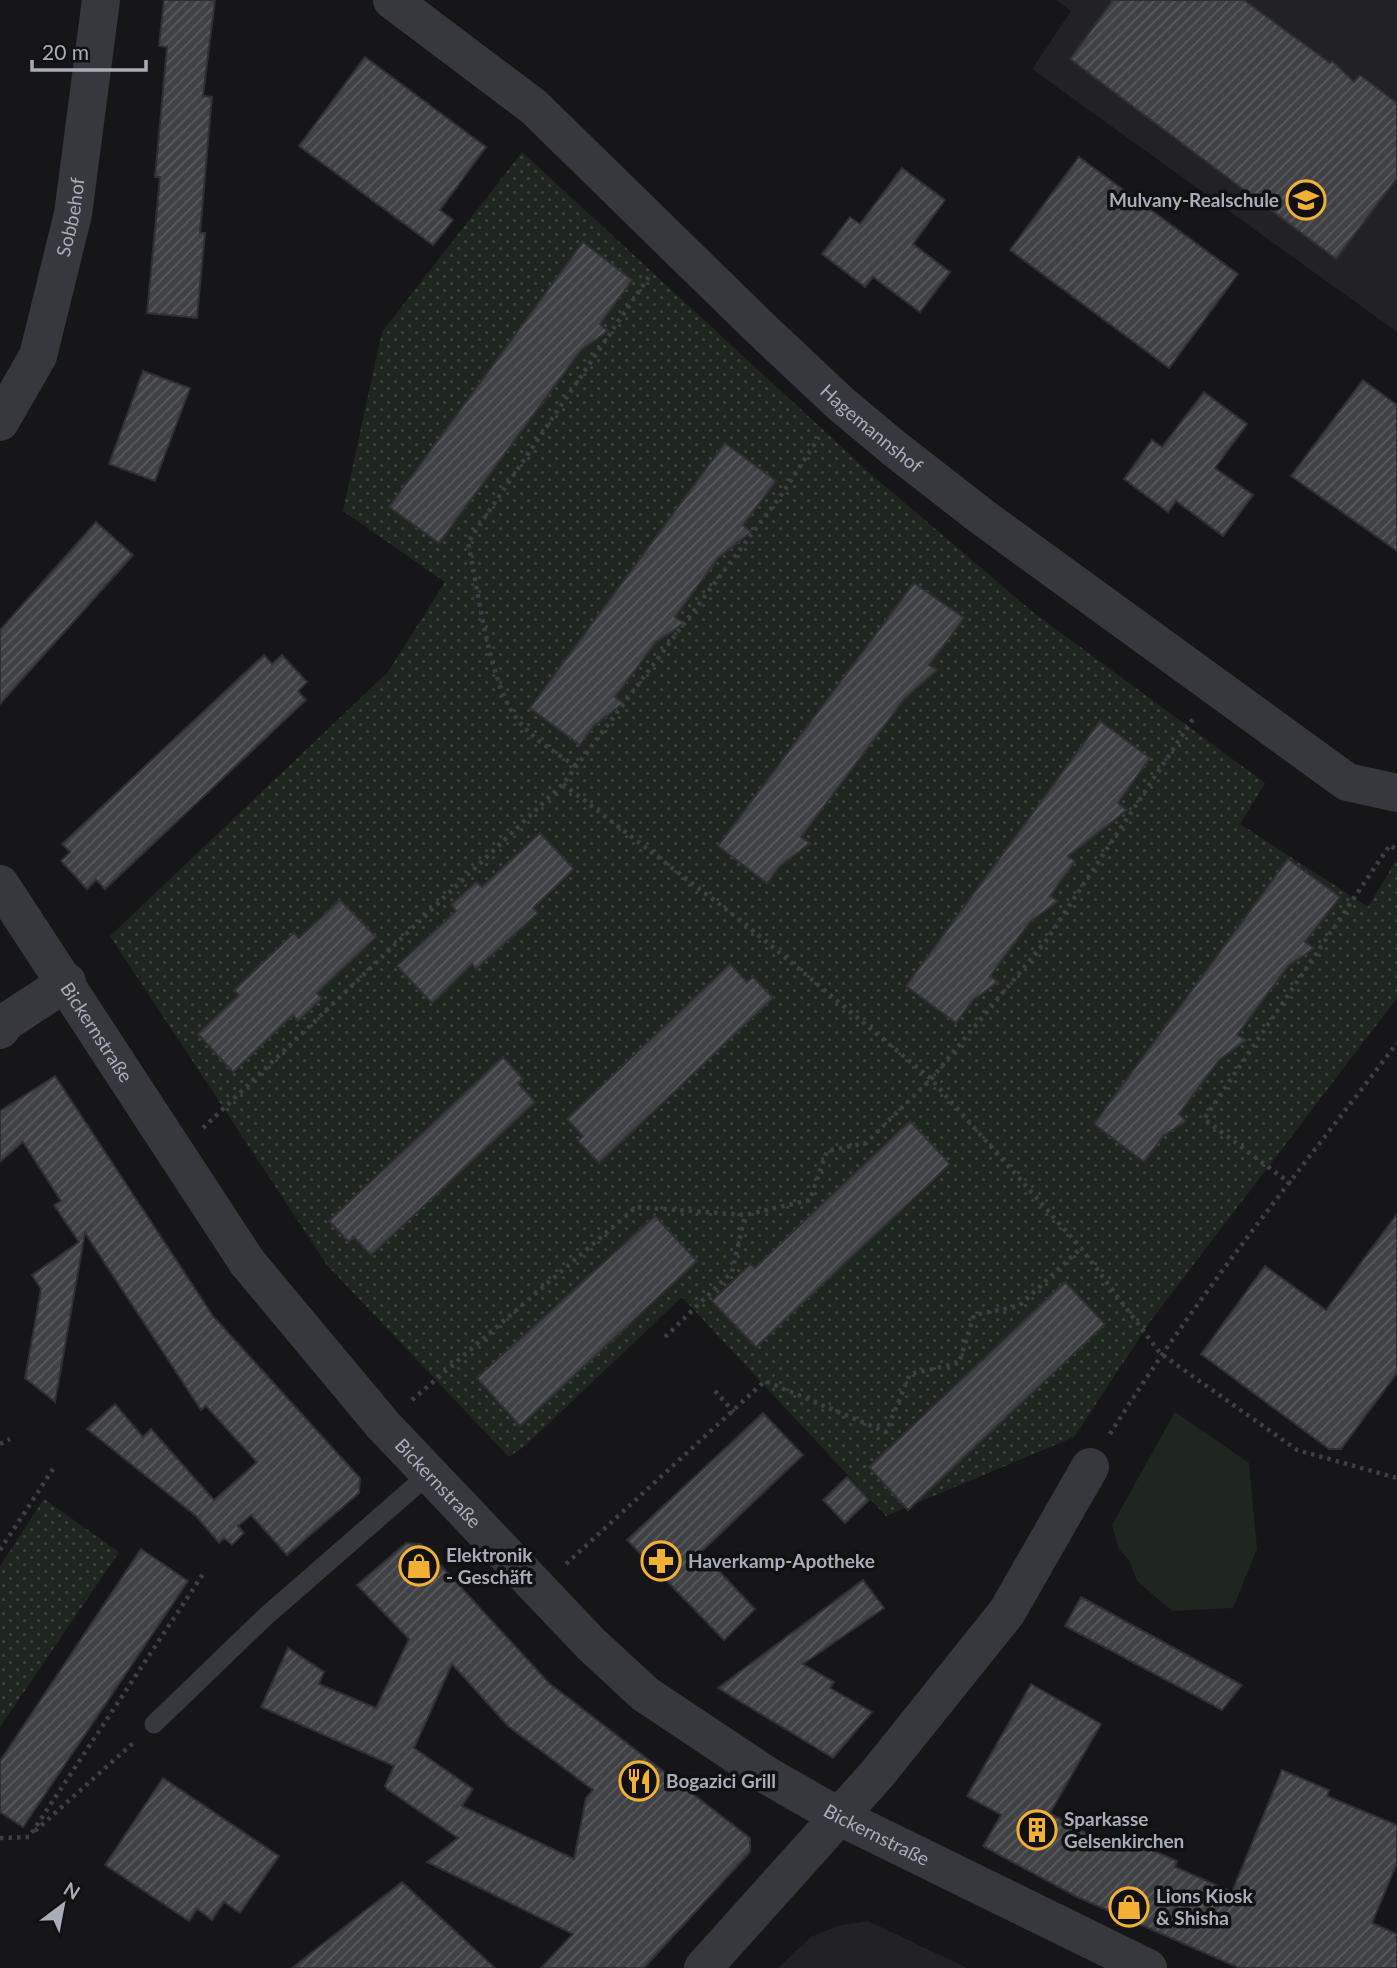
<svg xmlns="http://www.w3.org/2000/svg" width="1397" height="1968" font-family="Lato,sans-serif">
  <style>
    .built { fill: #222225 }
    .grass { fill: url(#grass-dots) }
    .green { fill: #1e261f }
    .building { fill: url(#building-hatch); stroke: #303034; stroke-width: 2; fill-rule: evenodd }
    .lines { fill: none; stroke-linecap: round; stroke-linejoin: round }
    .path { stroke: #3d3f44; stroke-width: 4.5; stroke-dasharray: 3.5 5; stroke-linecap: butt }
    .service { stroke: #37383d; stroke-width: 19 }
    .minor { stroke: #37383d; stroke-width: 38 }
    .tertiary { stroke: #37383d; stroke-width: 38 }
    .labels { text-anchor: middle; stroke-width: 7; stroke-linejoin: round; paint-order: stroke }
    .poi-label { font-size: 19px; font-weight: bold; fill: #a8adb8; stroke: #111113; text-anchor: start }
    .street-label { font-size: 19px; fill: #a8adb8; stroke: #111113 }
  </style>
  <defs>
    <pattern id="grass-dots" width="8" height="8" patternUnits="userSpaceOnUse" patternTransform="scale(1.75)"><rect width="8" height="8" fill="#1e261f"/><path d="M2 2h.1M6 6h.1" fill="none" stroke="#3c433d" stroke-width="1.8" stroke-linecap="round"/></pattern>
    <pattern id="building-hatch" width="6" height="6" patternUnits="userSpaceOnUse" patternTransform="scale(1.75)"><rect width="6" height="6" fill="#404145"/><path d="M-1 1l2-2M0 6l6-6M5 7l2-2" fill="none" stroke="#595a5e"/></pattern>
  </defs>
  <rect width="100%" height="100%" fill="#161618"/>
  <g class="built">
    <path d="M1056,0h341v332l-365,-263 39,-58z"/>
    <path d="M868,1921l99,47h-189l33,-31 26,-11z"/>
  </g>
  <g class="grass">
    <path d="M522,152l351,324 161,137 231,170 -25,41 128,83 29,-48v139l-245,321 -78,118 -188,79 -204,-219 -156,148 -17,12 -182,-192 -217,-329 278,-264 57,-90 -102,-71 39,-179z"/>
    <path d="M44,1499l75,53 -119,175v-161z"/>
  </g>
  <path class="green" d="M1175,1412l74,51 8,86 -24,59 -61,3 -35,-30 -8,-21 -10,-11 -7,-24z"/>
  <g class="building">
    <path d="M164,0h51l-12,96 9,1 -12,136h5l-8,85 -50,-5 13,-136h-5l12,-130 -8,-1z"/>
    <path d="M1113,0h131l86,63 2,-2 22,21 6,-7 37,28v75l-61,81 -266,-200z"/>
    <path d="M365,57l121,90 -46,63 13,10 -20,25 -134,-99z"/>
    <path d="M1079,157l159,117 -69,94 -159,-118z"/>
    <path d="M902,168l43,32 -32,44 37,28 -30,40 -47,-35 -8,10 -43,-33 28,-37 10,7z"/>
    <path d="M583,242l49,38 -32,44 8,7 -27,19 -142,193 -50,-36z"/>
    <path d="M143,371l47,17 -35,93 -46,-17z"/>
    <path d="M1363,380l34,25v146l-106,-75z"/>
    <path d="M1204,392l43,32 -32,44 38,27 -30,41 -47,-35 -8,11 -44,-33 28,-39 10,7z"/>
    <path d="M725,443l51,38 -33,44 8,7 -33,26 -43,59 9,6 -28,19 -41,55 8,6 -30,24 -13,18 -50,-37z"/>
    <path d="M96,522l37,33 -133,149v-74z"/>
    <path d="M914,583l50,35 -35,47 8,5 -32,28 -104,139 9,6 -30,23 -13,17 -49,-37z"/>
    <path d="M264,655l8,9 10,-9 25,27 -9,9 8,9 -201,189 -9,-9 -9,9 -26,-28 9,-9 -8,-8z"/>
    <path d="M1100,721l50,37 -32,45 9,7 -59,46 7,5 -25,35 8,5 -28,21 -40,54 8,6 -25,18 -17,23 -50,-37z"/>
    <path d="M540,833l34,36 -41,39 5,5 -62,56 -4,-5 -40,39 -35,-37 59,-55 -5,-6 25,-23 6,5z"/>
    <path d="M1288,859l52,38 -35,45 9,6 -26,18 -51,69 9,5 -27,20 -40,54 7,7 -23,15 -19,26 -50,-38z"/>
    <path d="M340,900l36,37 -59,56 5,5 -24,23 -5,-6 -60,57 -35,-38 41,-39 -5,-5 60,-57 5,5z"/>
    <path d="M730,964l17,18 6,-5 20,21 -174,165 -21,-22 5,-5 -16,-17z"/>
    <path d="M503,1057l20,22 -5,4 17,19 -164,153 -17,-18 -5,5 -20,-21z"/>
    <path d="M55,1076l158,240 147,162 -1,15 -72,62 -36,-40 -13,11 6,7 -12,12 -8,-7 -5,5 -23,-27 -109,-87 28,-25 28,33 8,-8 63,71 43,-38 -51,-56 -5,4 -116,-177 -30,169 -30,-24 16,-89 -9,-14 47,-33 -25,-37 7,-4 -38,-59 -23,20v-51z"/>
    <path d="M910,1121l40,43 -194,183 -44,-46 39,-37 4,4z"/>
    <path d="M1397,1214v159l-56,76h-12l-128,-95 64,-88 61,44z"/>
    <path d="M655,1216l42,45 -177,165 -43,-48z"/>
    <path d="M1065,1282l40,42 -197,186 -39,-43z"/>
    <path d="M763,1413l40,42 -102,97 54,57 -31,31 -97,-100z"/>
    <path d="M847,1477l22,23 -24,23 -22,-23z"/>
    <path d="M406,1543l15,1 128,139 201,155v14l-106,116h-103l32,-34 -146,-72 31,-24 -71,-49 -2,-3 9,-20 -133,-59 27,-59 36,24 -5,12 57,24 33,-69 -52,-54zM452,1664l56,62 85,64 -7,8 -12,61 -112,-53 11,-17 -59,-41z"/>
    <path d="M141,1549l47,32 -165,246 -23,-15v-51z"/>
    <path d="M863,1580l21,28 -81,56 31,18 -4,6 42,24 -39,46 -115,-70z"/>
    <path d="M1081,1597l161,88 -20,25 -157,-84z"/>
    <path d="M1031,1684l70,40 -51,89 63,35 9,-11 55,24 -2,6 57,25 50,-122 47,20 -2,6 70,29v38l-25,60 25,11v34h-158l-164,-72 -92,-50 18,-31 -34,-19z"/>
    <path d="M163,1778l116,78 -39,57 -16,-11 -12,18 -15,-11 -8,12 -84,-56z"/>
    <path d="M402,1882l93,86h-203l38,-30z"/>
  </g>
  <g class="lines">
    <g class="path">
      <path d="M576,766c-22,-14 -47,-29 -62,-51 -26,-39 -36,-126 -46,-173l182,-267"/>
      <path d="M563,784l182,140 186,155 150,169 79,105 137,97 100,28"/>
      <path d="M203,1128l360,-344 219,-290 37,-57"/>
      <path d="M1291,1184l-87,-65 186,-274 7,5"/>
      <path d="M665,1337l67,-65 13,-57"/>
      <path d="M715,1391l19,21"/>
      <path d="M412,1400l224,-193 109,8 65,-15 17,-49 39,-8 65,-64 115,-138 149,-225"/>
      <path d="M1110,1434c86,-138 189,-262 287,-391"/>
      <path d="M0,1444l10,-5"/>
      <path d="M0,1550l53,-81"/>
      <path d="M566,1564l199,-183 121,51 24,-58 49,-11 15,-48 45,-9 62,-58"/>
      <path d="M35,1831l98,-88"/>
      <path d="M0,1838l29,-1 176,-266"/>
    </g>
    <path class="service" d="M154,1724l111,-107 164,-143"/>
    <g class="minor">
      <path id="s1" d="M392,0l142,107 222,217 85,80 54,45 86,67 366,266 50,11"/>
      <path id="s2" d="M0,422l38,-66 35,-142 28,-214"/>
      <path d="M0,1030l6,-8 61,-40"/>
      <path d="M703,1968l175,-195 129,-161 83,-145"/>
    </g>
    <path class="tertiary" id="s3" d="M0,884l247,378 136,163 208,219 54,50 123,82 70,40 310,152"/>
  </g>
  <defs>
    <g id="school-ring" transform="scale(2.0125)"><circle r="9.5" fill="#111113" stroke="#f2b134" stroke-width="1.5"/><path d="M0-5L7-2L0 1L-7-2ZM-4 1L0 2.5L4 1V4Q0 6-4 4Z" fill="#f2b134"/></g>
    <g id="pharmacy-ring" transform="scale(2.0125)"><circle r="9.5" fill="#111113" stroke="#f2b134" stroke-width="1.5"/><path d="M-2-6h4v4h4v4h-4v4h-4v-4h-4v-4h4Z" fill="#f2b134"/></g>
    <g id="shop-ring" transform="scale(2.0125)"><circle r="9.5" fill="#111113" stroke="#f2b134" stroke-width="1.5"/><path d="M-5-2.5h2.3a2.7 3.5 0 0 1 5.4 0H5L5.5 6h-11ZM-1.5-2.5h3a1.5 2.3 0 0 0-3 0Z" fill="#f2b134"/></g>
    <g id="restaurant-ring" transform="scale(2.0125)"><circle r="9.5" fill="#111113" stroke="#f2b134" stroke-width="1.5"/><path d="M-5-6h1v4h1v-4h1v4h1v-4h1v5L-1.5 .5V6h-2V.5L-5-1ZM5-6V6H3V1.5H1.5Q1.5-4 5-6Z" fill="#f2b134"/></g>
    <g id="building-ring" transform="scale(2.0125)"><circle r="9.5" fill="#111113" stroke="#f2b134" stroke-width="1.5"/><path d="M-4-6H4V6H1V3H-1V6H-4ZM-2.5-4.3h1.7v1.8h-1.7ZM.8-4.3h1.7v1.8H.8ZM-2.5-1h1.7V.8h-1.7ZM.8-1h1.7V.8H.8Z" fill="#f2b134"/></g>
  </defs>
  <g fill-rule="evenodd">
    <use href="#school-ring" x="1306" y="200"/>
    <use href="#pharmacy-ring" x="661" y="1561"/>
    <use href="#shop-ring" x="419" y="1566"/>
    <use href="#restaurant-ring" x="639" y="1781"/>
    <use href="#building-ring" x="1037" y="1830"/>
    <use href="#shop-ring" x="1129" y="1907"/>
  </g>
  <g class="labels">
    <g class="poi-label">
      <text x="1279" y="207" text-anchor="end">Mulvany-Realschule</text>
      <text x="446" y="1562">Elektronik<tspan x="446" dy="22">- Geschäft</tspan></text>
      <text x="688" y="1568">Haverkamp-Apotheke</text>
      <text x="666" y="1788">Bogazici Grill</text>
      <text x="1064" y="1826">Sparkasse<tspan x="1064" dy="22">Gelsenkirchen</tspan></text>
      <text x="1156" y="1903">Lions Kiosk<tspan x="1156" dy="22">&amp; Shisha</tspan></text>
    </g>
    <g class="street-label">
      <text dy="7" stroke="none"><textPath href="#s2" startOffset="219">Sobbehof</textPath></text>
      <text dy="7" stroke="none"><textPath href="#s1" startOffset="644">Hagemannshof</textPath></text>
      <text dy="7" stroke="none"><textPath href="#s3" startOffset="177">Bickernstraße</textPath></text>
      <text dy="7" stroke="none"><textPath href="#s3" startOffset="744">Bickernstraße</textPath></text>
      <text dy="7" stroke="none"><textPath href="#s3" startOffset="1311">Bickernstraße</textPath></text>
    </g>
  </g>
  <g transform="translate(63 1905) rotate(32)" stroke="#111113" stroke-width="5" paint-order="stroke">
  <path d="M0-5L12 26L0 18L-12 26Z" fill="#a8adb8"/>
  <text y="-10" font-size="19" font-weight="bold" text-anchor="middle" fill="#a8adb8">N</text>
  </g>
  <path d="M32 60v10h114v-10" fill="none" stroke="#a8adb8" stroke-width="3.5"/>
  <text x="42" y="60" font-size="21" fill="#a8adb8" stroke="#111113" stroke-width="5" paint-order="stroke">20 m</text>
</svg>
